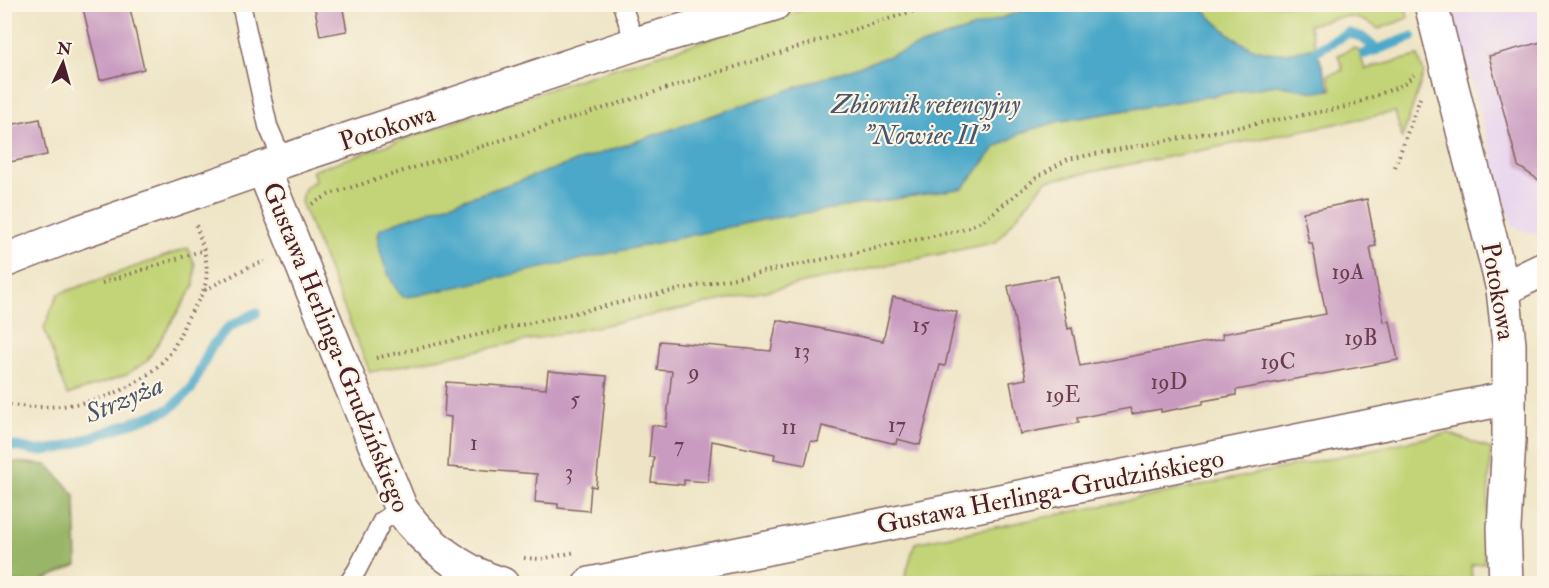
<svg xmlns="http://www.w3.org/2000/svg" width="1549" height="588" font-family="'IM FELL Double Pica',serif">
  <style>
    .built { fill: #e6d2f0 }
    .green { fill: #c2d477; stroke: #867a51; stroke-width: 1.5 }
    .forest { fill: #99b668; stroke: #726a4a; stroke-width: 1.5 }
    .water { fill: #4ba8c9; stroke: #4a647a; stroke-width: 1.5 }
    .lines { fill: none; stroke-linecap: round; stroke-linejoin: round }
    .stream { stroke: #4ba8c9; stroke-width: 10 }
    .building { fill: #c99bc1 }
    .service-casing { stroke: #836461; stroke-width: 21 }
    .minor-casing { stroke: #836461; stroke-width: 36 }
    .path { stroke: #836461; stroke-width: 4; stroke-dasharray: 1.5 4.5; stroke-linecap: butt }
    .service { stroke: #fff; stroke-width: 18 }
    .minor { stroke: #fff; stroke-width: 33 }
    .labels { text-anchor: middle; stroke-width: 4.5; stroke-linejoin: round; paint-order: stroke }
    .number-label { font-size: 22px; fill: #6a3e50 }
    .street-label { font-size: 26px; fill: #4a1f2b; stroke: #fcf5e5 }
    .water-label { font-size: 27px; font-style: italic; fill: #4a566a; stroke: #fcf5e5 }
  </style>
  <rect width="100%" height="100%" fill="#fcf5e5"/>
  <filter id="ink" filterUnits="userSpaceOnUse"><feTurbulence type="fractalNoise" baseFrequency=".0167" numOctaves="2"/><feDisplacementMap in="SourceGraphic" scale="12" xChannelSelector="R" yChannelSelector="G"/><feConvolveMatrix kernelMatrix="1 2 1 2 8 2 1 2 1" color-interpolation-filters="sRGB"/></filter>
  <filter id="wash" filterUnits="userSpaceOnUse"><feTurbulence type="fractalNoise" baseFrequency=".008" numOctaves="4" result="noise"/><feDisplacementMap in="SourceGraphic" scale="24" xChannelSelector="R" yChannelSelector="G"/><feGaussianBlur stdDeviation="1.35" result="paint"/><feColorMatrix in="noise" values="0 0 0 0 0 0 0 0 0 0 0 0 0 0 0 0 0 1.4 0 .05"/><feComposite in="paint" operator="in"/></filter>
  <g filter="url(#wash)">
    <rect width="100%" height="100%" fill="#eee4c5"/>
    <path class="built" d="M1463,4l81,1v233l-31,-11 -17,-56 -44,-163z"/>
    <g class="green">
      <path d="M820,5h220l-643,217 -10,4 -9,9 3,12 239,3 141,-30 202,-32 32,-40 26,-15 35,-11 220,-37 40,7 16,-3 -4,-14 15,-5 -5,-15 15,-7 5,1 7,20 53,-13 6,17 -22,65 -7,-26 -349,69 -50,61 -357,76 -269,54 -69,-170c1,-11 5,-18 15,-21l-4,-10 261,-90z"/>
      <path d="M1198,5h201l7,3 2,10 -29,11c-28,-19 -39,-12 -70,-4l7,22c-12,2 -26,7 -38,6 -35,0 -57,-25 -80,-48z"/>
      <path d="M188,248l7,17 -1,21 -47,75 -21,14 -59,20 -23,-67 14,-34z"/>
      <path d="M1448,433l43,16 -7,114 -13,2 1,18h-569l12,-40 232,-46z"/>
    </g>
    <path class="forest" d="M4,461l44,4 27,30 2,70 -41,18h-31z"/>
    <path class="water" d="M1040,5h158c23,22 45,48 80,48 12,1 26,-4 38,-6l14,43 -14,2 -40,-7 -220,37 -35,11 -26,15 -32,40 -202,32 -346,76 -12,1c-12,-11 -30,-53 -23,-68l17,-7z"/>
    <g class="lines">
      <g class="stream">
        <path d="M1317,50l31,-17 14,4 15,13"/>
        <path d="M1364,54l48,-17"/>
        <path d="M4,444l34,7 24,-3 108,-39 21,-20 20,-42 18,-20 27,-14"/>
      </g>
    </g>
    <g id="blocks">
      <g class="building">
        <path d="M82,4h47l15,65 -44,11z"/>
        <path d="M314,4h28l5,27 -27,5z"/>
        <path d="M1545,41v143l-27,-18 -29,-110z"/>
        <path d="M40,119l7,36 -43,8v-37z"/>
        <path d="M1367,199l9,47 -6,1 14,75 6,-1 8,39 -162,30v5l-33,6v3l-42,8v-3l-29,5 -2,-6 -53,10 1,5 -58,11 -10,-52 16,-3 -18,-93 50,-10 10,53 4,-1 8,38 143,-27 -1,-5 104,-20 -14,-71h-3l-6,-31z"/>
        <path d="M893,297l64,15 -12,54 -5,-1 -20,80 -23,-6 -1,5 -74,-18 -4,16 -7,-1 -6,24 -31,-6 1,-5 -63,-13 -4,41 -24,-2v5l-33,-3 3,-25h-5l3,-32 14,2 6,-56 -15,-1 3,-29 111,10 6,-31 106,21z"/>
        <path d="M548,371l59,5 -11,111 -5,-1 -2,25 -31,-3v-4l-23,-2 2,-28 -89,-7 3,-50 -7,-1 2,-34 100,7z"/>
      </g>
    </g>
  </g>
  <g filter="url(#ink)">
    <use href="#blocks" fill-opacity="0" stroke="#836461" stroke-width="1.5"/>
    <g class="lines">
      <g class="service-casing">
        <g id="service">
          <path d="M241,4l27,122 15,35"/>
          <path d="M622,4l13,40"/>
          <path d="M348,584l9,-14 25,-49 19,-12"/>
        </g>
      </g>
      <g class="minor-casing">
        <g id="minor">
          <path d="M1431,4l72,285 6,55v96l-5,88 2,56"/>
          <path d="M263,168l138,341c25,35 60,63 101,75"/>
          <path d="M4,261l75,-29 222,-77 334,-111 139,-40"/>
          <path d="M1503,289l41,-20"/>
          <path d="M590,584l919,-186"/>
        </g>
      </g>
      <g class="path">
        <path d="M1395,167l25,-69"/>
        <path d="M312,204l18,-10 606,-190"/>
        <path d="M102,283l102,-33"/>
        <path d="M205,290l45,-24 15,-4"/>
        <path d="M376,358l273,-62 313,-66 23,-11 55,-44 28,-16 278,-52 57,-22 11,-10"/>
        <path d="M4,404c57,9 120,-2 161,-45 10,-10 16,-27 22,-40 5,-9 12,-18 16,-28 9,-21 0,-45 -7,-66"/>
        <path d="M524,558l17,1 35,-7"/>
      </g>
      <use href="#service" class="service"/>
      <use href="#minor" class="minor"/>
    </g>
  </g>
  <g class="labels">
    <g class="number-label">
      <text x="1348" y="279">19A</text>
      <text x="921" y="332">15</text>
      <text x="1361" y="345">19B</text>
      <text x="802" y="358">13</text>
      <text x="1278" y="369">19C</text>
      <text x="694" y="379">9</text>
      <text x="1169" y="389">19D</text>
      <text x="1063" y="402">19E</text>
      <text x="575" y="406">5</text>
      <text x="897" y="432">17</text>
      <text x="789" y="434">11</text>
      <text x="474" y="450">1</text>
      <text x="679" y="452">7</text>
      <text x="569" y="479">3</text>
    </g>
    <g class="street-label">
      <text transform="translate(387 127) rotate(-18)" y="9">Potokowa</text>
      <text transform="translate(1499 291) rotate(80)" y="9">Potokowa</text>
      <text transform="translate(337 347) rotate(68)" y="9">Gustawa Herlinga-Grudzińskiego</text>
      <text transform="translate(1050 491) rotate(-11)" y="9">Gustawa Herlinga-Grudzińskiego</text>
    </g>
    <g class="water-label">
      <text x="926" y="113">Zbiornik retencyjny<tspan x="926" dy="31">"Nowiec II"</tspan></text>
      <text transform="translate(124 399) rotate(-23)" y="9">Strzyża</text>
    </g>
  </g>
  <rect width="1549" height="588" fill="none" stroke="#fcf5e5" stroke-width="24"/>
  <g transform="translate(63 63) rotate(5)" stroke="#fcf5e5" stroke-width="4.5" paint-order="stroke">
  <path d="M0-4.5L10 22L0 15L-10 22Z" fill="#4a1f2b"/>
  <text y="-9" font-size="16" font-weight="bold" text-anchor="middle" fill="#4a1f2b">N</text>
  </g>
</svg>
